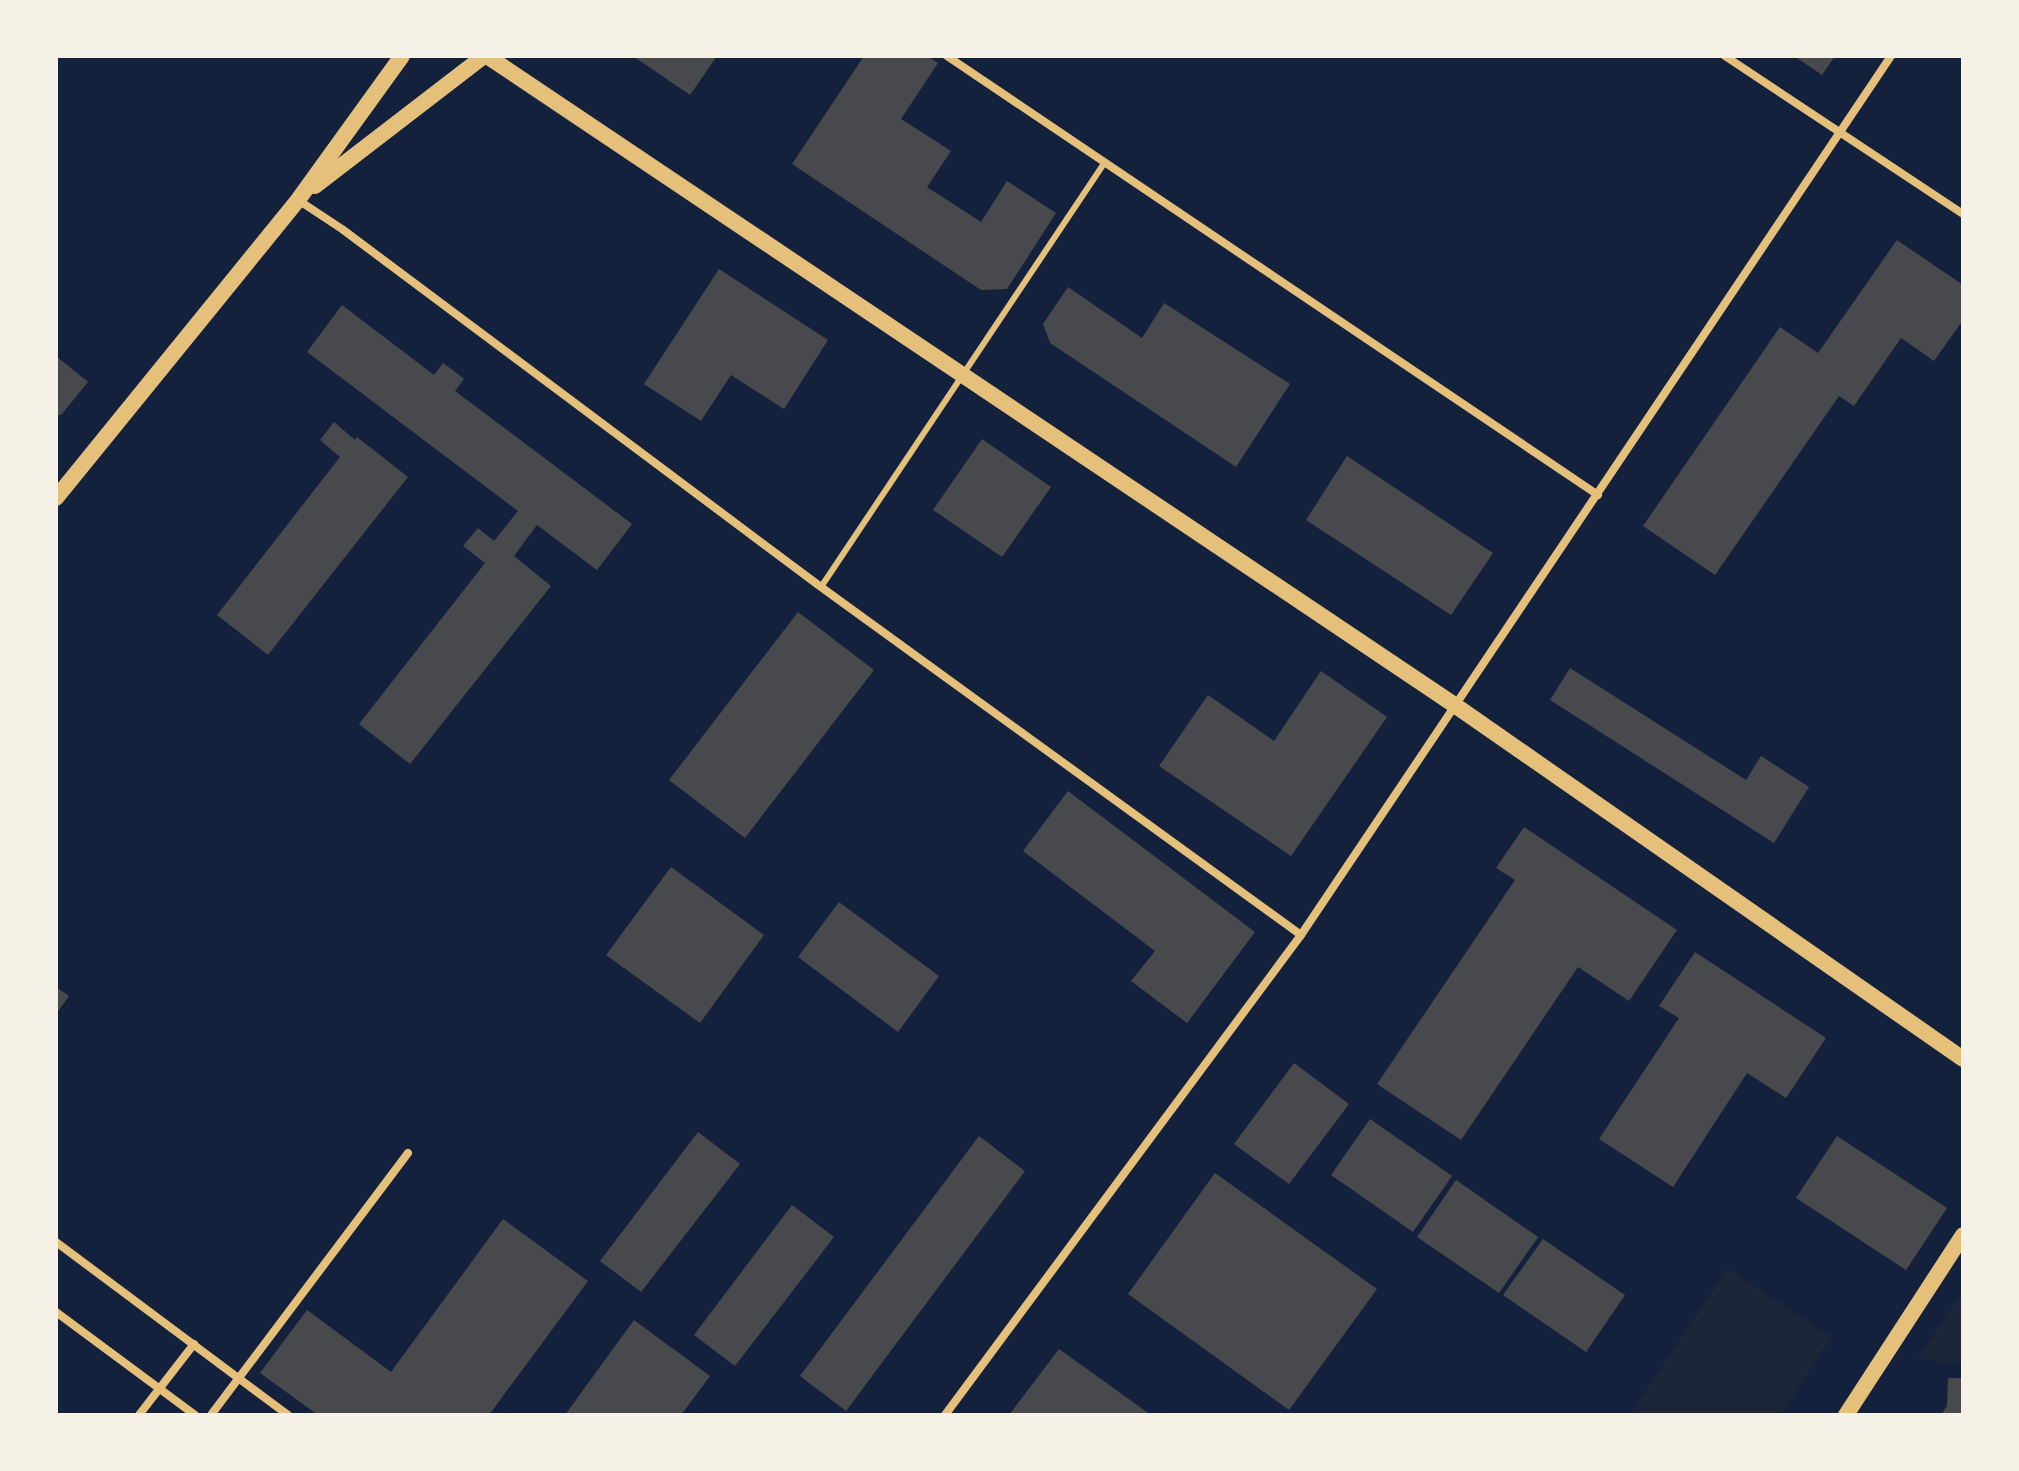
<svg xmlns="http://www.w3.org/2000/svg" width="2019" height="1471" font-family="'PT Sans',sans-serif">
  <style>
    .green { fill: #1d2539 }
    .building { fill: #48494c }
    .lines { fill: none; stroke-linecap: round; stroke-linejoin: round }
    .service { stroke: #e5c07b; stroke-width: 6 }
    .minor { stroke: #e5c07b; stroke-width: 8 }
    .secondary { stroke: #e5c07b; stroke-width: 16 }
  </style>
  <rect width="100%" height="100%" fill="#14213d"/>
  <g class="green">
    <path d="M1727,1268l105,69 -51,78h-151z"/>
    <path d="M1963,1291v74l-45,-7z"/>
  </g>
  <g class="building">
    <path d="M633,56h84l-27,39z"/>
    <path d="M864,56h63l11,7 -37,56 50,32 -24,36 54,35 26,-41 49,32 -49,76 -26,1 -189,-126z"/>
    <path d="M1794,56h41l-13,19z"/>
    <path d="M1897,240l66,45v35l-29,41 -33,-23 -47,68 -15,-10 -124,179 -72,-49 137,-199 38,26z"/>
    <path d="M719,269l109,71 -44,69 -53,-34 -30,46 -57,-37z"/>
    <path d="M1068,287l74,51 22,-35 126,81 -54,83 -186,-124 -7,-19z"/>
    <path d="M342,305l92,70 9,-12 11,8 10,8 -9,12 177,133 -35,46 -60,-45 -23,31 37,30 -141,178 -51,-40 126,-161 -22,-17 15,-18 16,13 24,-30 -211,-159z"/>
    <path d="M56,356l32,26 -27,33h-5z"/>
    <path d="M334,422l21,18 2,-3 51,40 -140,178 -51,-40 123,-158 -20,-17z"/>
    <path d="M982,439l69,48 -49,70 -69,-47z"/>
    <path d="M1347,456l146,97 -42,62 -145,-95z"/>
    <path d="M798,612l76,58 -129,168 -76,-58z"/>
    <path d="M1570,668l176,112 15,-24 48,31 -35,56 -224,-143z"/>
    <path d="M1321,671l66,46 -96,139 -132,-90 49,-71 66,46z"/>
    <path d="M1068,791l187,141 -68,91 -56,-42 24,-30 -132,-100z"/>
    <path d="M1524,827l153,103 -48,71 -51,-34 -117,173 -84,-56 138,-204 -19,-12z"/>
    <path d="M671,867l93,68 -64,88 -94,-68z"/>
    <path d="M839,902l100,74 -41,56 -100,-75z"/>
    <path d="M1695,952l131,86 -40,60 -39,-25 -74,114 -74,-48 80,-121 -20,-12z"/>
    <path d="M56,987l13,9 -13,18z"/>
    <path d="M1294,1063l55,41 -60,80 -55,-40z"/>
    <path d="M1370,1119l82,57 -39,56 -82,-57z"/>
    <path d="M698,1132l42,32 -99,128 -41,-31z"/>
    <path d="M979,1136l46,35 -179,240 -46,-35z"/>
    <path d="M1837,1136l110,72 -41,62 -110,-72z"/>
    <path d="M1215,1173l162,116 -88,121 -161,-116z"/>
    <path d="M1456,1180l82,57 -39,56 -82,-56z"/>
    <path d="M792,1205l42,32 -99,129 -41,-31z"/>
    <path d="M503,1219l85,62 -99,134h-171l-58,-42 47,-63 84,62z"/>
    <path d="M1543,1239l82,56 -39,57 -83,-57z"/>
    <path d="M634,1320l76,56 -29,39h-116z"/>
    <path d="M1059,1349l92,66h-142z"/>
    <path d="M1948,1378h15v37h-22l6,-9z"/>
  </g>
  <g class="lines">
    <path class="service" d="M821,587l284,-425"/>
    <g class="minor">
      <path d="M947,56l651,439"/>
      <path d="M1725,56l238,158"/>
      <path d="M298,200l44,29 479,358 480,348"/>
      <path d="M56,1242l232,173"/>
      <path d="M56,1312l139,103"/>
      <path d="M139,1415l55,-71"/>
      <path d="M211,1415l197,-262"/>
      <path d="M945,1415l356,-480 590,-879"/>
    </g>
    <g class="secondary">
      <path d="M487,56l969,650 507,353"/>
      <path d="M315,186l169,-130"/>
      <path d="M56,498l242,-298 104,-144"/>
      <path d="M1846,1415l117,-180"/>
    </g>
  </g>
  <rect width="2019" height="1471" fill="none" stroke="#f6f1e7" stroke-width="116"/>
</svg>
